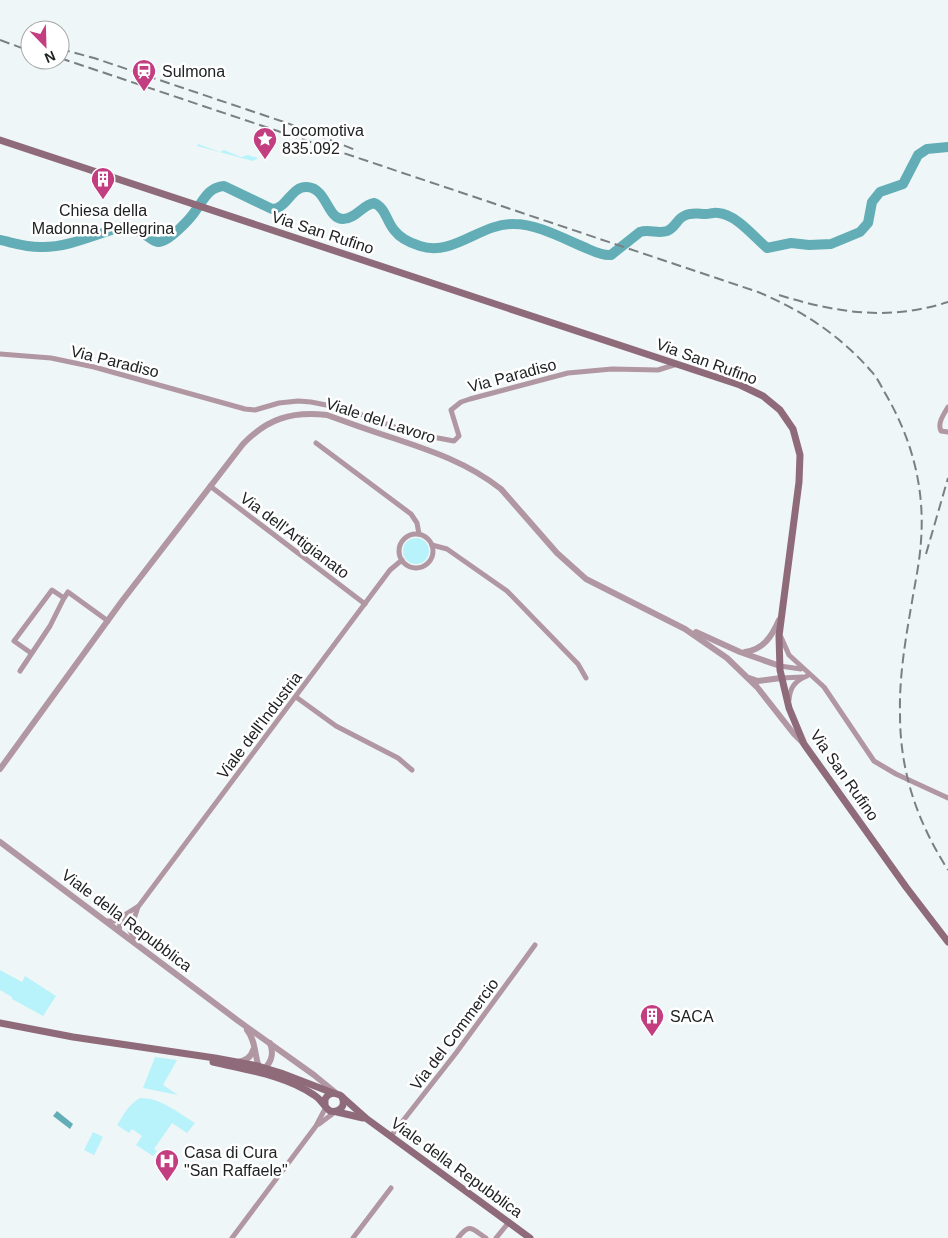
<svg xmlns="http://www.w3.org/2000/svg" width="948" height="1238" font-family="Arial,sans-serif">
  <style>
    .green { fill: #b8f3fb }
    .water { fill: #63adb6 }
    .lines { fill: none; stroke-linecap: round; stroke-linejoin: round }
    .river { stroke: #63adb6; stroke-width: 10 }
    .minor { stroke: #b197a1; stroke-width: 5 }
    .tertiary { stroke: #b197a1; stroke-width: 6 }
    .secondary { stroke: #8f6b79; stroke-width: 7 }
    .rail { stroke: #7b7f80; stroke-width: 2; stroke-dasharray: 10 5; stroke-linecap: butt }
    .labels { text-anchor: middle; stroke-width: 5; stroke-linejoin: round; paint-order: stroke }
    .poi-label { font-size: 16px; fill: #202223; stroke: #fff; text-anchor: start }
    .street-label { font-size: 16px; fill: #202223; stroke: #fff }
  </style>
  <rect width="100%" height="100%" fill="#eff6f7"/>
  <g class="green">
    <path d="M198,144l22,8 4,-2 17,7 7,-2 10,3 -5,3 -56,-15z"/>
    <circle cx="416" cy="551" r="13"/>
    <path d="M0,970l22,12 3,-6 31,20 -13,20 -31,-17v-2l-12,-7z"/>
    <path d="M155,1057l22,3 -14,25 15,10 -35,-7z"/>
    <path d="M140,1098c21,0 37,14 55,25l-8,10 -15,-10 -18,26 3,2 -4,5 -17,-11 6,-9 -10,-7 -3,4 -12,-8c7,-11 11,-20 23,-27z"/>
    <path d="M93,1132l10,5 -9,18 -10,-5z"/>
  </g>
  <path class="water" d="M57,1111l16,13 -3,5 -17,-13z"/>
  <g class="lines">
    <path class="river" d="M0,240c14,3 29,8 43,7 28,0 54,-14 80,-20 7,1 13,3 19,6 5,2 11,9 16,9 10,1 33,-24 38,-32 8,-11 13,-23 28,-24l48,23c15,0 19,-23 35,-22 20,1 20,32 36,32 13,0 19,-14 31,-16 11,4 13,19 20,27 6,8 16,13 26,16 34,11 60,-23 94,-22 24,0 50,15 72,24 7,3 16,8 25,7l29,-23c9,-3 18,2 27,-1 8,-3 10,-12 17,-15 7,-4 15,-2 22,-2 4,0 8,-2 12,-1 18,1 36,24 49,35l24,-5 18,2 22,-1 29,-12 8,-9 4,-21 8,-10 23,-8 15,-29 9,-6 21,-2"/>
    <g class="minor">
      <path d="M0,354l51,4 43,9 151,42 10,1 24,-7 19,-2 13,1 35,7 65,24 43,8 5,-5 -8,-26 10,-8 9,-3 98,-26 44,-4 46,1 19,-6"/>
      <path d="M948,407c-4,7 -11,16 -7,24l7,1"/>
      <path d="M316,443l95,71 6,9 2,11"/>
      <path d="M210,486l155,118"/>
      <circle cx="416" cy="551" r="17"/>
      <path d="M432,545l15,4 60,42 71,73 8,14"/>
      <path d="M781,637l8,18 35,32 50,74 22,13 52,24"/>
      <path d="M31,653l-17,-12 38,-51 12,8 4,-6 40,29"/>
      <path d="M780,666l21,3"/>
      <path d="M20,671l30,-45 14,-28"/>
      <path d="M781,678l22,-1"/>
      <path d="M296,697l40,29 62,32 14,12"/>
      <path d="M789,700c1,-13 6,-19 18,-24"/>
      <path d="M105,921h10l22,-14"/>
      <path d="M119,931l1,-8 5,-7"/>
      <path d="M136,943l-6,-12 8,-24 252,-337 12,-10"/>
      <path d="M319,1124l16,-12"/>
      <path d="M391,1136l65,-83 79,-108"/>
      <path d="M232,1238l84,-112 10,-19"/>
      <path d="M353,1238l38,-50"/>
      <path d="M458,1238c12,-16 14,-9 28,0"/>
      <path d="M496,1238l13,-16"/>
    </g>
    <g class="tertiary">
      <path d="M696,632l44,20 40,14"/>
      <path d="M745,652c19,-3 27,-16 34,-32"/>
      <path d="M749,678l9,3 23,-3"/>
      <path d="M0,769l122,-168 121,-157c24,-25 48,-33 84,-29 22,8 44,16 66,23 39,13 75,25 108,51l56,64 29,26 99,50 42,29 30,29 37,47 10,10"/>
      <path d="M0,842l237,178 77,55 22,18"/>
      <path d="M247,1030c10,12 7,29 14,42 9,-8 14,-16 9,-29"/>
      <path d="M237,1062c8,-1 14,-4 16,-12"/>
    </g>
    <g class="secondary">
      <path d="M0,140l740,245 23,11 17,14 13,19 7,26 -1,27 -20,154 1,34 9,38 15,36 102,143 42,55"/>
      <path d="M0,1023l73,14 142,21 43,8 23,7 52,20"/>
      <path d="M213,1062c34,8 72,13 101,33 7,4 10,12 16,16 10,2 16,-5 12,-14"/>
      <path d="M325,1105v-6l3,-4 5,-2 7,2 27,24 163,119"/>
      <path d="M337,1112l26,6"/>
    </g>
    <g class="rail">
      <path d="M0,40l30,11"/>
      <path d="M60,49l34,9 193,65 71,28"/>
      <path d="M60,58l698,234c43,18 82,43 113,79 6,6 10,15 14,22 27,46 40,95 36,148 -1,16 -4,33 -7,49 -7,41 -15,82 -14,124 0,58 17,107 48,156"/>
      <path d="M779,295c58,18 110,26 169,7"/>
      <path d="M926,554l22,-76"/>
    </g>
  </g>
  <defs>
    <g id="station-pin" transform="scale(1.25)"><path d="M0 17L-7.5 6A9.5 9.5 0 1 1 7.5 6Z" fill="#c33e81" stroke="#fff"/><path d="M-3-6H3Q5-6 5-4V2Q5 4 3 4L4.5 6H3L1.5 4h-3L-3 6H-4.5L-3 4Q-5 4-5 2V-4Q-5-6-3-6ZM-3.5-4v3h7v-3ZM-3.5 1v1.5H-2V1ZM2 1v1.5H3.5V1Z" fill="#fff"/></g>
    <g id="sight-pin" transform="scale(1.25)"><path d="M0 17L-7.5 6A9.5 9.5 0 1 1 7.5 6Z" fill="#c33e81" stroke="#fff"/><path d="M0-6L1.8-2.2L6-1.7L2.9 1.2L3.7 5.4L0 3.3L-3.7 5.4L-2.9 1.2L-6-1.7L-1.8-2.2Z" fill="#fff"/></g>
    <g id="building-pin" transform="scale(1.25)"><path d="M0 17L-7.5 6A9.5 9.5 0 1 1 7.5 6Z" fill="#c33e81" stroke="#fff"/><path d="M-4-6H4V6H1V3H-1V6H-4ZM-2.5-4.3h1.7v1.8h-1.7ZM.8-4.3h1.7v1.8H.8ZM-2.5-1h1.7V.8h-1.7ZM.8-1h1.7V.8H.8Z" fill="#fff"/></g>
    <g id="hospital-pin" transform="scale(1.25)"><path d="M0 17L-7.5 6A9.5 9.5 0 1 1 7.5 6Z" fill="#c33e81" stroke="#fff"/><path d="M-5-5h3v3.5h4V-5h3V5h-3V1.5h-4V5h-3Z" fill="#fff"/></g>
  </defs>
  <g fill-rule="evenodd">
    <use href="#station-pin" x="144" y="71"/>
    <use href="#sight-pin" x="265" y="139"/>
    <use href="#building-pin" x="103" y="179"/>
    <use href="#building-pin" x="652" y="1016"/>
    <use href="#hospital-pin" x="167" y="1161"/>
  </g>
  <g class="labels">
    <g class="poi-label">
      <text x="162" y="77">Sulmona</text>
      <text x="282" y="136">Locomotiva<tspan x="282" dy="18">835.092</tspan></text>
      <text x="103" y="216" text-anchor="middle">Chiesa della<tspan x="103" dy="18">Madonna Pellegrina</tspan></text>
      <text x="670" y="1022">SACA</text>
      <text x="184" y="1158">Casa di Cura<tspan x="184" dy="18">"San Raffaele"</tspan></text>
    </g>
    <g class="street-label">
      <text transform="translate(323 232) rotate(18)" y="6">Via San Rufino</text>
      <text transform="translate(115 361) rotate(14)" y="6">Via Paradiso</text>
      <text transform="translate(707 361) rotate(20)" y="6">Via San Rufino</text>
      <text transform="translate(512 375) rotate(-15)" y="6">Via Paradiso</text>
      <text transform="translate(381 420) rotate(18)" y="6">Viale del Lavoro</text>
      <text transform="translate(295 535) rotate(37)" y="6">Via dell'Artigianato</text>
      <text transform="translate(259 725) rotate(-53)" y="6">Viale dell'Industria</text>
      <text transform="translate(845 775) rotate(55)" y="6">Via San Rufino</text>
      <text transform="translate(127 920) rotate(37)" y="6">Viale della Repubblica</text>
      <text transform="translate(454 1034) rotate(-53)" y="6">Via del Commercio</text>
      <text transform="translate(457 1167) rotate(36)" y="6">Viale della Repubblica</text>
    </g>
  </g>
  <g transform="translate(45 45) rotate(157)"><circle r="24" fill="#ffffff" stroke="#a6a7a7"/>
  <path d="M0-4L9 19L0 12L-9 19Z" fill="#c33e81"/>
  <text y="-8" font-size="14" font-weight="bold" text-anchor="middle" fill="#202223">N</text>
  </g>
</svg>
